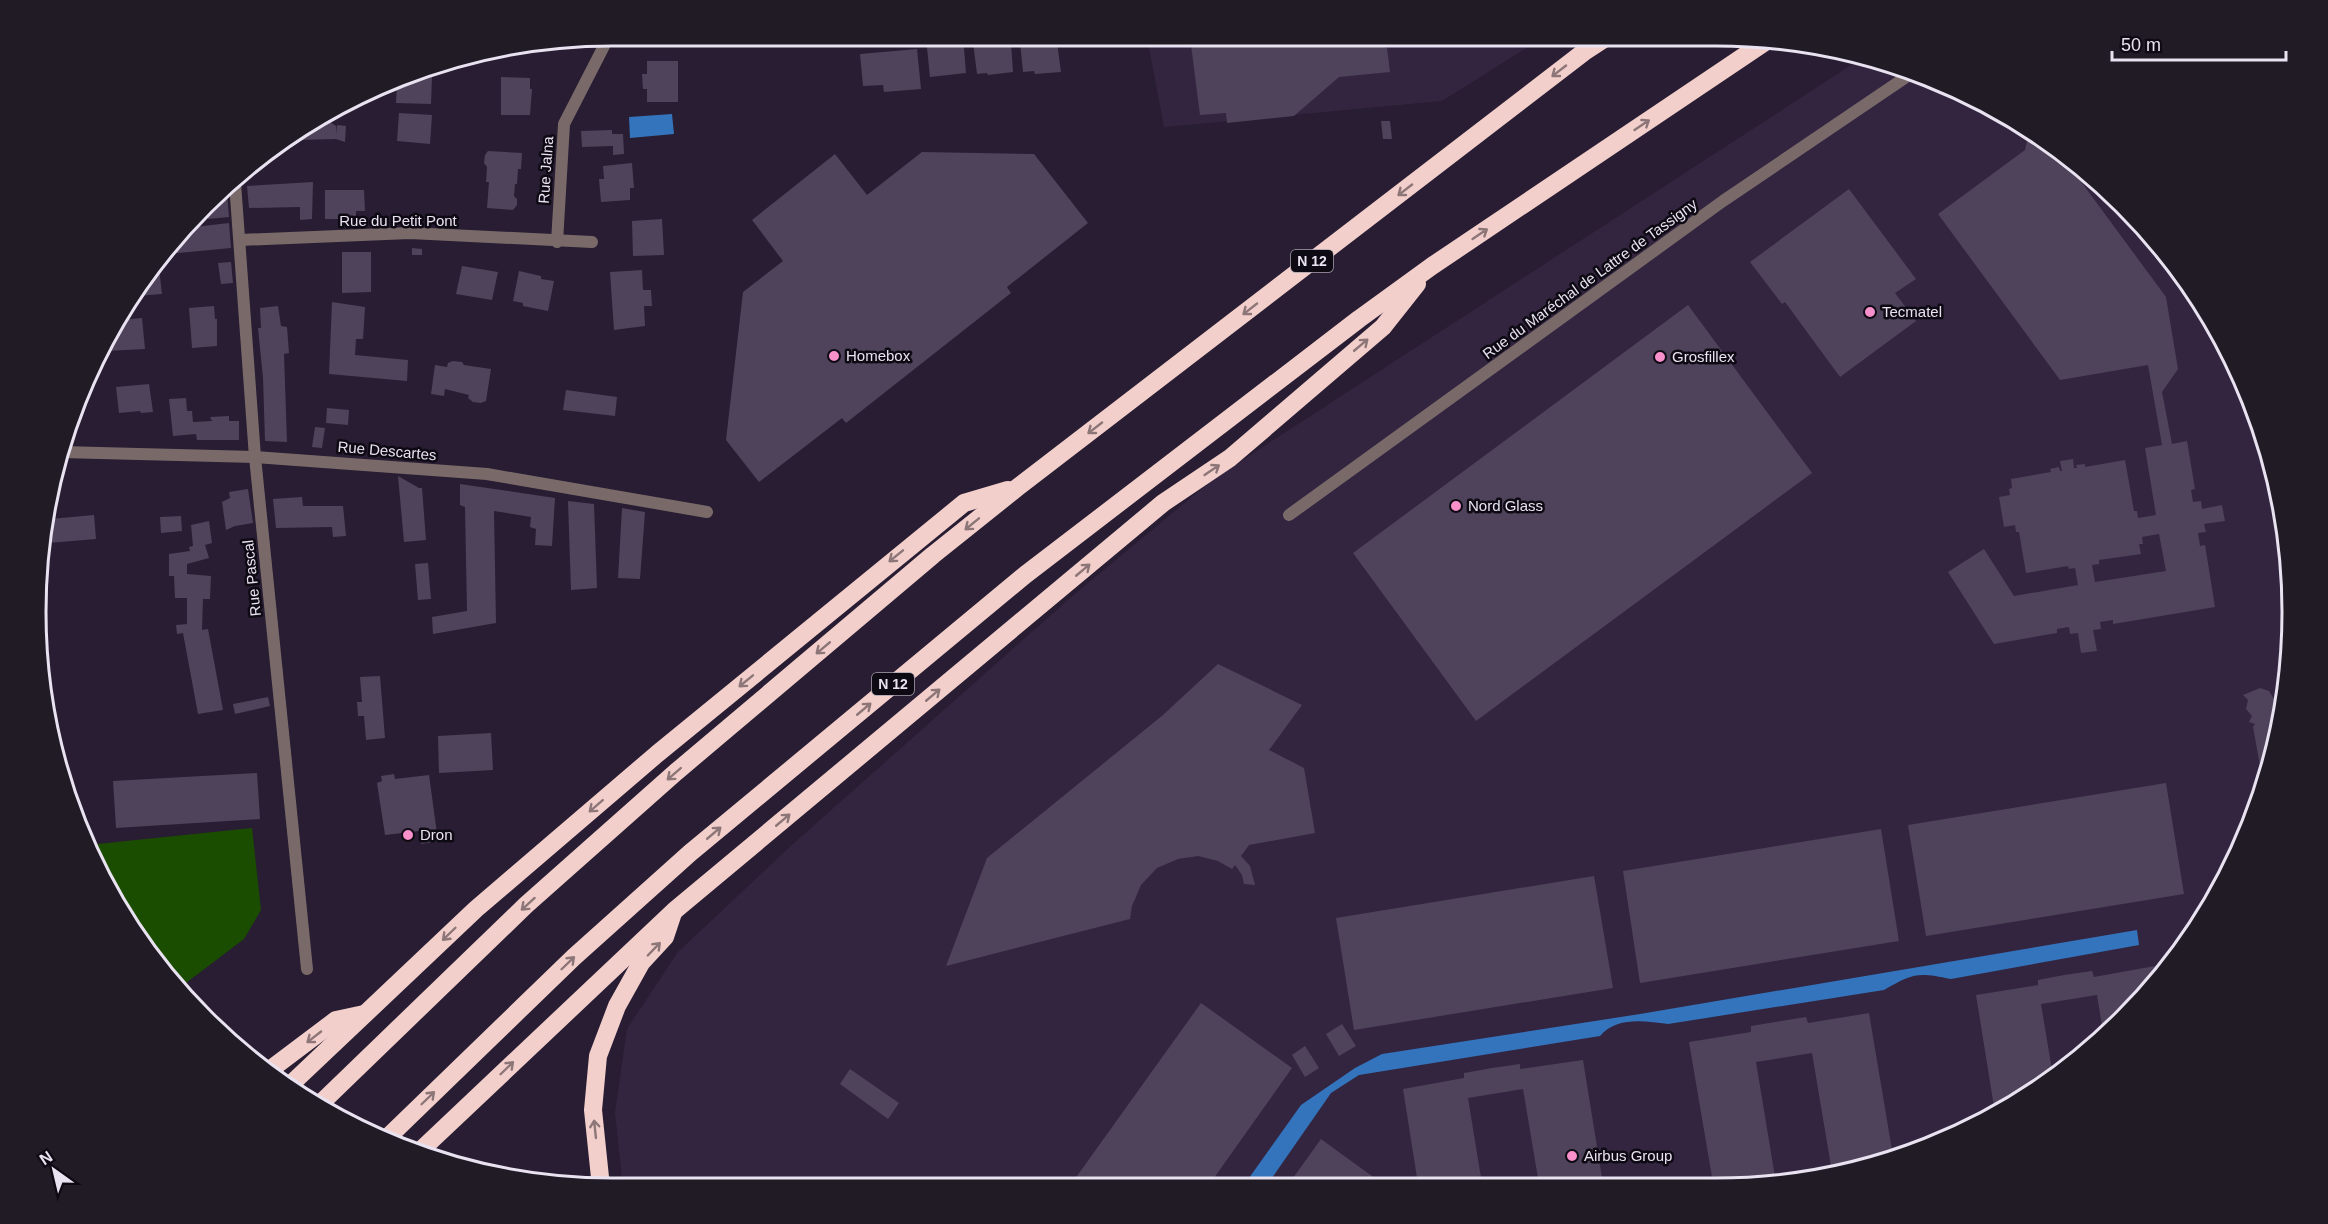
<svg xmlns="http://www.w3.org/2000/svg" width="2328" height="1224" font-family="Helvetica,sans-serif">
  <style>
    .built { fill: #332540 }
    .green { fill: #1b4d01 }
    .water { fill: #3474bc }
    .building { fill: #4e435a; fill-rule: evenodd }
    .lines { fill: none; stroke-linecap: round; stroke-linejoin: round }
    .street { stroke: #796a69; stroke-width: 12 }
    .highway { stroke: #f3cfcb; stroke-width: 18 }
    .oneway { stroke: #8c7678 }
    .poi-dot { fill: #f890cc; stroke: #0e0a13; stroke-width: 2 }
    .labels { text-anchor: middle; stroke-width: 5; stroke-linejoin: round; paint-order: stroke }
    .shield { fill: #0e0a13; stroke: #a7a1ae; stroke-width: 1.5 }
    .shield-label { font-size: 14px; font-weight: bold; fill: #e9e2f1 }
    .street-label { font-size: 15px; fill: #e9e2f1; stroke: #0e0a13 }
    .poi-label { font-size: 15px; fill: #e9e2f1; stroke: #0e0a13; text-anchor: start }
    .rim { fill: none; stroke: #e9e2f1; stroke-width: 3 }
  </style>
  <rect width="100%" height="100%" fill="#281d32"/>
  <g class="built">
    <path d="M1147,37h397l-102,64 -278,26z"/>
    <path d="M1865,56l106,40 96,59 82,77 66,92 47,103 25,110 4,113 -19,111 -40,106 -83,125 -113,99 -100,53 -144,39 -1169,4 -8,-74 12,-84 51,-77 115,-108 276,-245 143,-119z"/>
  </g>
  <path class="green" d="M252,828l9,82 -17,29 -66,50 -90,-144z"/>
  <g class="water">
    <path d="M672,114l2,20 -44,4 -1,-21z"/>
    <path d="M2137,930l2,15 -188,34c-33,-7 -38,-6 -67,11l-216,34c-23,-3 -51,-8 -68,12l-241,39 -28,18 -64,92h-23l57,-80 54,-37 27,-14 258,-40z"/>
  </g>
  <g class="building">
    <path d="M771,36h25l-18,11z"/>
    <path d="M941,36h22l3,37 -36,4 -4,-39z"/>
    <path d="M1190,37h193l2,11h2l3,24 -51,5 -45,39 -67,7 -1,-10 -26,2z"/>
    <path d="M996,41l1,4 14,-2 2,29 -25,3 -1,-2 -10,1 -4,-31z"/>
    <path d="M1032,41l1,3 24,-2 4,30 -26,2 -1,-3 -11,1 -3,-30z"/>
    <path d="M917,49l4,40 -37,3 -1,-7 -20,1 -3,-32z"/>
    <path d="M647,61h31v41h-31v-13h-4l-1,-15h5z"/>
    <path d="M409,76l23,1 -1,27 -35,-1 1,-20z"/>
    <path d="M501,77l29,1v11h2l-2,26h-29z"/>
    <path d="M399,113l33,2 -2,29 -33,-3z"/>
    <path d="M327,120l9,6v8l1,-9 9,1 -1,16 -9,-3 -37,1v-5z"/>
    <path d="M1381,121h9l2,18h-9z"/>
    <path d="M612,130v4h11l1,20 -11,1v-9l-31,1 -1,-16z"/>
    <path d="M2029,132l28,17 109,148 12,72 -16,23 10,52 15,-3 8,48 -4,1 2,12 8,-1 1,8 20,-4 3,16 -21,3 2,8 -8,1 2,13 5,-1 10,62 -102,17v-4l-13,2 1,7 -8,1 4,21 -16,2 -3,-20 -8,1 -1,-7 -12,2v4l-63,11 -46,-72 36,-23 30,47 64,-11 -3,-17 -6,1 -1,-3 -42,7 -7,-41h-3l-1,-7 -11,2 -5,-30 11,-2 -1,-6 3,-1 -1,-9 40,-7 -1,-3 9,-2 1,4h2l-2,-10 13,-2 1,9h3l-1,-3 9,-1v3l40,-7 9,51h3l1,7 18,-3 -11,-67 17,-3 -14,-80 -88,15 -122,-166 87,-64zM2159,534l7,37 -71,11 -3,-17 7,-1v-4l42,-6 -2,-10h4l-1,-7z"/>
    <path d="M488,151l34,2 -1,16h-3l-1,15h-2l-1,12 3,3v6l-4,5 -26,-2 2,-26h-3l1,-15 -3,-4 1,-8z"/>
    <path d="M922,152l112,2 54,69 -81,64 4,6 -165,130 -4,-5 -83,64 -33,-42 17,-148 40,-31 -31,-41 83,-66 32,41z"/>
    <path d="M632,163l2,25h-4v12l-29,2 -2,-23h5l-1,-13z"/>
    <path d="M313,182l-1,37 -12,1v-13l-51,1 -2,-22z"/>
    <path d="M1849,189l67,90 -21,14 21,28 -76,56 -55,-75 -3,2 -32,-42z"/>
    <path d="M325,190h39l1,21h-9v8h-31z"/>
    <path d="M227,192l2,25 -21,2 -1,-6z"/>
    <path d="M662,219l2,36 -31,1 -1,-35z"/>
    <path d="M229,223l2,25 -63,6 26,-27z"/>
    <path d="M412,248l10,1v6h-10z"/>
    <path d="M342,252h29v40l-29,1z"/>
    <path d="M163,260l1,8h-5l3,26 -26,2 -1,-6z"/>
    <path d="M231,262l2,21 -12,1 -3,-21z"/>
    <path d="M462,266l36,6 -6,28 -36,-6z"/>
    <path d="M642,270l1,20h8l1,16h-8l1,20 -31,4 -4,-58z"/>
    <path d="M519,271l22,5v3l13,2 -6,30 -25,-5v-3l-10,-2z"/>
    <path d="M332,302l33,5 -2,32h-7l-1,16 53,5 -1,21 -78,-7z"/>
    <path d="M1688,305l124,168 -336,248 -123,-168z"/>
    <path d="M214,306l1,13h2v27l-25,2 -3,-40z"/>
    <path d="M278,306l3,20 6,1 2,26 -5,1 3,88 -22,-1 -2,-63 -5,-50h3l-1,-20z"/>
    <path d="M142,318l3,31 -38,2 13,-31z"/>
    <path d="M453,361l9,1 2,3 27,4 -5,32 -5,2 -8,-1 -5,-4 1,-3 -24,-6 -1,7 -13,-2 4,-29 12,2 1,-4z"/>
    <path d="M149,384l4,28 -12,1 -1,-2 -21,2 -3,-26z"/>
    <path d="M566,390l51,7 -2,19 -52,-6z"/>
    <path d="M186,398l1,13h5l1,11 19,-1 -2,-4 19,-1v5h10v19h-42l-1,-6 -23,2 -4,-37z"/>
    <path d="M327,408l22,2 -1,15 -22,-2z"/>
    <path d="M315,427l10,1 -3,20 -10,-1z"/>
    <path d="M398,476l21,12h3l4,52 -22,2z"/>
    <path d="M460,484l95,14 -3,48 -17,-1 1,-16 -6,-2 1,-10 -37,-6 2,112 -63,11 -1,-17 35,-6 -2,-104 -5,-2z"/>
    <path d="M248,489l5,34 -18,3 -9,4 -4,-28 8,-4 -1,-6z"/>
    <path d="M302,497l1,9h40l3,30 -13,1 -1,-10 -56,1 -3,-29z"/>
    <path d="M568,501l26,3 3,84 -26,2z"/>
    <path d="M622,508l23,4 -5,67 -22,-1z"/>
    <path d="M94,515l2,24 -48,4 2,-24z"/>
    <path d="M181,516l1,15 -21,2 -1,-16z"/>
    <path d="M209,521l3,22 -7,2 4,13 -22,6v10l24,2 -1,23h-7l-1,31 6,-1 15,81 -25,4 -15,-81 -6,1 -1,-9 11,-1v-26h-12l-1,-22h-5v-22l21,-3 -1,-4 4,-1 -2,-21z"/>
    <path d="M428,563l3,36 -13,1 -3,-36z"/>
    <path d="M1218,664l84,41 -33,45 35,18 11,65 -66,12 -8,11 9,10 5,19 -11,-1 -2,-9 -7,-10 -3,4 -14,-8 -20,-5 -20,3 -21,9 -16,17 -9,21 -2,13 -184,47 41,-108 176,-143z"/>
    <path d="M380,676l5,62 -19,2 -2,-24h-6l-1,-14h5l-2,-25z"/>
    <path d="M2260,688l9,3 7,11 -3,15 3,2 2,9 -6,33 -12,33 -1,-11 4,-1 -10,-55 2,-3 -6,-2 3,-6 -6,-7 2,-9 -5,-5z"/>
    <path d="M268,697l2,9 -35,8 -2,-10z"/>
    <path d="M491,733l2,37 -54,3 -1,-37z"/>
    <path d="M257,773l3,46 -144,9 -3,-47z"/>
    <path d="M394,774l1,5 34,-4 9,66 -17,3 -2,-13 -34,4 -8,-52 5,-2 -1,-5z"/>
    <path d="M2166,783l18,111 -258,42 -18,-111z"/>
    <path d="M1881,829l18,112 -259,42 -17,-112z"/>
    <path d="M1594,876l19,112 -259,42 -18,-112z"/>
    <path d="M2155,966l8,5 -14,21 -46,40 -6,-37 -56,9 12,72 -17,15 -41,22 -19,-118 62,-10v-5l26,-5 28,-4 2,6z"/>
    <path d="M1201,1003l91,65 -83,117h-134l-3,-2z"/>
    <path d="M1869,1013l24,143 -61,16 -20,-119 -56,9 20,121h-63l-24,-141 62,-10v-6l55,-9 2,6z"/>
    <path d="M1342,1024l14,22 -17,10 -13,-22z"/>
    <path d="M1305,1046l14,22 -14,9 -13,-22z"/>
    <path d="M1583,1060l20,124h-64l-16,-95 -55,9 14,86h-45v-3l-19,3 -15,-95 61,-11v-5l28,-5 28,-4v5z"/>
    <path d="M850,1069l49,34 -11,16 -48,-35z"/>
    <path d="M1321,1139l26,19 36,26 -95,1z"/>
  </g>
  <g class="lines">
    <g class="street">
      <path d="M235,183l20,274 52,512"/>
      <path d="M240,240l170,-7 182,9"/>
      <path d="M557,242l7,-118 40,-78 -1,-9"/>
      <path d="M61,452l194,5 232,17 220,38"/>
      <path d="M1289,515l434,-314 189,-128"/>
    </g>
    <g class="highway">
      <path d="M267,1072l69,-52 28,-6"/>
      <path d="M289,1086l187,-177 181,-155 307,-251 44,-13"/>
      <path d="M319,1105l207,-200 150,-133 257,-217 85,-68 566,-435 23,-15"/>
      <path d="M386,1139l188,-182 116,-104 335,-278 334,-256 73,-53 336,-226"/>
      <path d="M419,1152l255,-241 489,-408 67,-45 153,-131 34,-43"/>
      <path d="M601,1187l-8,-77 5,-54 19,-50 24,-43 24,-26 8,-24"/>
    </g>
  </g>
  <defs><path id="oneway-shaft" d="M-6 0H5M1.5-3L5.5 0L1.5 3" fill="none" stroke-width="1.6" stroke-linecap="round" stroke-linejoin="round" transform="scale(1.5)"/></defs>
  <g class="oneway">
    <use href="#oneway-shaft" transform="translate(1559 71) rotate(142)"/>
    <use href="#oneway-shaft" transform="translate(1642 125) rotate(-34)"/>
    <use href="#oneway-shaft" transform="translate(1405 190) rotate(142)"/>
    <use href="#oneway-shaft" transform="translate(1480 234) rotate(-34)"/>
    <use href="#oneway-shaft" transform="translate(1250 309) rotate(142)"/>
    <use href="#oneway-shaft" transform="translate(1361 345) rotate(-40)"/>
    <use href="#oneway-shaft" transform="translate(1095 428) rotate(142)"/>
    <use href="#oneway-shaft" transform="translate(1212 470) rotate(-34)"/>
    <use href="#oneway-shaft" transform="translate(972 524) rotate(141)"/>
    <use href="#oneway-shaft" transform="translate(896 556) rotate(141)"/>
    <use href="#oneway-shaft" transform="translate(1083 570) rotate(-40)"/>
    <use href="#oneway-shaft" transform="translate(823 648) rotate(140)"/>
    <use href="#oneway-shaft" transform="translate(746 681) rotate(141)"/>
    <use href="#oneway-shaft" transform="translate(933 695) rotate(-40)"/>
    <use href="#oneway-shaft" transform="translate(864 709) rotate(-40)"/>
    <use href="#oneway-shaft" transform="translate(674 774) rotate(139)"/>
    <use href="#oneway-shaft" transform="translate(596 806) rotate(139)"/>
    <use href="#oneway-shaft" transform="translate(783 820) rotate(-40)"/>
    <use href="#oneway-shaft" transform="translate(714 833) rotate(-40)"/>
    <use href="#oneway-shaft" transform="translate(528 904) rotate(138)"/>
    <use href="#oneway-shaft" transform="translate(449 934) rotate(136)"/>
    <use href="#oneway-shaft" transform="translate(654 949) rotate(-46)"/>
    <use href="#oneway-shaft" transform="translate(568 963) rotate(-44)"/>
    <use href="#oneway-shaft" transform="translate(314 1037) rotate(142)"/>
    <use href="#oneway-shaft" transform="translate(507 1068) rotate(-44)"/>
    <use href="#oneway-shaft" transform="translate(428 1098) rotate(-44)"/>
    <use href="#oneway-shaft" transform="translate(595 1129) rotate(-96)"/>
  </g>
  <g class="poi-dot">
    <circle cx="1870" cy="312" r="6"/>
    <circle cx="834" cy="356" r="6"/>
    <circle cx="1660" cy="357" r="6"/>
    <circle cx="1456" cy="506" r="6"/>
    <circle cx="408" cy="835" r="6"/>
    <circle cx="1572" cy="1156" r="6"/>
  </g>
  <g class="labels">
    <g class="shield">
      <rect x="1291" y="250" width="42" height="22" rx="4.5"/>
      <rect x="872" y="673" width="42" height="22" rx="4.5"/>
    </g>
    <g class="shield-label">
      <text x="1312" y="266">N 12</text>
      <text x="893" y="689">N 12</text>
    </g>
    <g class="street-label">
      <text transform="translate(546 170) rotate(-86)" y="5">Rue Jalna</text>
      <text x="398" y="226">Rue du Petit Pont</text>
      <text transform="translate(1590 279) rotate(-36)" y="5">Rue du Maréchal de Lattre de Tassigny</text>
      <text transform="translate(387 451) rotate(5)" y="5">Rue Descartes</text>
      <text transform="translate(252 578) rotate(-96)" y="5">Rue Pascal</text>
    </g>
    <g class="poi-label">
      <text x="1882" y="317">Tecmatel</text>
      <text x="846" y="361">Homebox</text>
      <text x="1672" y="362">Grosfillex</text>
      <text x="1468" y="511">Nord Glass</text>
      <text x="420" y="840">Dron</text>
      <text x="1584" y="1161">Airbus Group</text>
    </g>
  </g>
  <path d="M0 0H2328V1224H0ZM612 46H1716A566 566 0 0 1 2282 612V612A566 566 0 0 1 1716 1178H612A566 566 0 0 1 46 612V612A566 566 0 0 1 612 46Z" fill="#201b25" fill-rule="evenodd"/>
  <path class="rim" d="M612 46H1716A566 566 0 0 1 2282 612V612A566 566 0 0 1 1716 1178H612A566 566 0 0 1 46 612V612A566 566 0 0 1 612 46Z"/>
  <g transform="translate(54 1170) rotate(326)" stroke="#0e0a13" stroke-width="4.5" paint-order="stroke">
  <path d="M0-4.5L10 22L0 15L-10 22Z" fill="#e9e2f1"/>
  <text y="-9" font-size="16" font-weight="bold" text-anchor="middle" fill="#e9e2f1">N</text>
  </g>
  <path d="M2112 51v9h174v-9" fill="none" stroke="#e9e2f1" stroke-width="3"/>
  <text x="2121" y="51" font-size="18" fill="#e9e2f1" stroke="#0e0a13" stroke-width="4.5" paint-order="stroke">50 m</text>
</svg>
